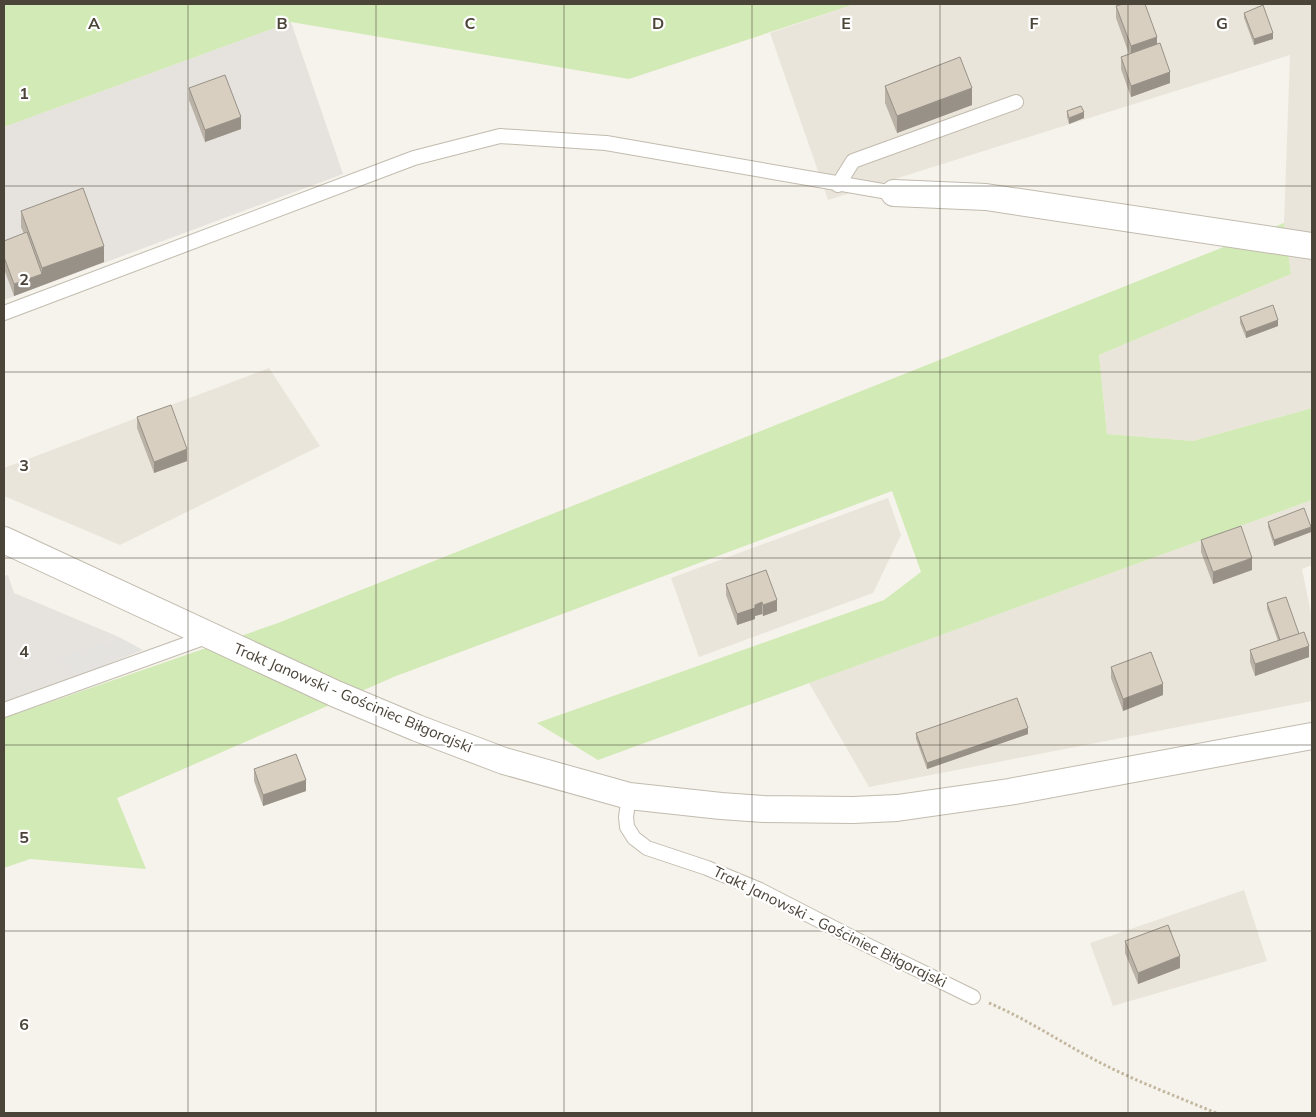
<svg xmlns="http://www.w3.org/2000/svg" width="1316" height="1117" font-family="Mulish,sans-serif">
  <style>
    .residential { fill: #eae5da }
    .industrial { fill: #e6e2dd }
    .green { fill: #d2eab5 }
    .parking { fill: #e5e3e0 }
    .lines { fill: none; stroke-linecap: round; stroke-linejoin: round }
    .lane-casing { stroke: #c2bbae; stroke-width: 16 }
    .street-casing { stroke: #c2bbae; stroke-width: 28 }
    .path { stroke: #c4b79f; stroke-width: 3; stroke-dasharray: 2.5 2.5; stroke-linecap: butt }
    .lane { stroke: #fff; stroke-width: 14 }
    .street { stroke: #fff; stroke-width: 26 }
    .wall { fill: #bab2a6 }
    .shaded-wall { fill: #979187 }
    .building { fill: #d8cfc1; stroke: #979187 }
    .grid { fill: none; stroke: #4b4439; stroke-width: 1; stroke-opacity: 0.55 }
    .labels { text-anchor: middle; stroke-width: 4.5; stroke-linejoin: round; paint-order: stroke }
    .street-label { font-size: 15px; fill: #4b4439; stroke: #fff }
    .grid-label { font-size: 16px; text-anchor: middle; font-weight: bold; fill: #4b4439; stroke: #fff; stroke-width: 4.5; stroke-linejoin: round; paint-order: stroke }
  </style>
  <rect width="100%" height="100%" fill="#f6f3ec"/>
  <g class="residential">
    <path d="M855,4h457v404l-119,33 -86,-7 -8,-79 192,-81 -7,-51 6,-168 -462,145 -58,-167z"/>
    <path d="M269,368l51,78 -200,99 -116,-49v-28z"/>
    <path d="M888,498l13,37 -28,58 -174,64 -28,-79z"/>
    <path d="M1312,500v65l-10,4 10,49v83l-443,86 -60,-104z"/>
    <path d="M1244,890l23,71 -154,45 -23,-63z"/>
  </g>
  <g class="industrial">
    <path d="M291,22l52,152 -339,126v-173z"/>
    <path d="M8,575l6,18 105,44 -64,23 23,16 -74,27v-127z"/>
  </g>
  <g class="green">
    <path d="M4,4h851l-226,75 -338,-57 -287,105z"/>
    <path d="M1284,223l7,51 -192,81 8,79 86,7 119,-33v92l-714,260 -61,-37 347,-123 37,-28 -29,-81 -496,185 -279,122 29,71 -116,-10 -26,9v-150l274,-95z"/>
  </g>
  <path class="parking" d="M119,637l24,13 -65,26 -24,-16z"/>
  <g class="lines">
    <g class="lane-casing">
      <g id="lane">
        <path d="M838,185l15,-24 163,-59"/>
        <path d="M4,313l410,-155 86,-22 106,7 288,50"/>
        <path d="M4,710l205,-74"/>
        <path d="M629,796l-3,21 1,10 7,11 13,10 60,20 53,22 105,54 108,53"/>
      </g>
    </g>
    <g class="street-casing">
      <g id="street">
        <path d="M894,193l92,4 326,49"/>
        <path d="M4,540l332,154 81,34 87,33 125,35 92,10 43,3 89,1 44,-2 112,-16 303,-56"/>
      </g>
    </g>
    <path class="path" d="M989,1003c38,16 71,39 108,58 38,20 79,35 119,52"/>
    <use href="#lane" class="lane"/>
    <use href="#street" class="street"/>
  </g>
  <g class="wall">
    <path d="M1116,6l41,38 13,39 -39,14 -10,-28v-12l8,-3 -13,-36z"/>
    <path d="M1244,13l29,26 -19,6 -10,-27z"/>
    <path d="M885,86l87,19 -75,28 -12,-30z"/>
    <path d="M189,88l52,41 -36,13 -16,-42z"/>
    <path d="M1067,111l17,7 -15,6 -2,-7z"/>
    <path d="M21,211l83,51 -90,34 -10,-27v-28l20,-7 -3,-7z"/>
    <path d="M1240,317l38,9 -32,12 -6,-15z"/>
    <path d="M137,417l50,44 -33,12 -17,-45z"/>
    <path d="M1268,522l43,10 -37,14 -6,-19z"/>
    <path d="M1201,540l51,30 -39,14 -12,-32z"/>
    <path d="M726,584l51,27 -14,5 -1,-2 -7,2v3l-18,6 -11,-30z"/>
    <path d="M1267,603l32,31 10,23 -54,19 -5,-14v-12l28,-9 -11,-32z"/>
    <path d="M1111,667l52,28 -40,16 -12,-33z"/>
    <path d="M916,733l112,1 -101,35 -11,-30z"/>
    <path d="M254,769l52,22 -43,15 -9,-25z"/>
    <path d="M1125,941l55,27 -42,16 -13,-31z"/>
  </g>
  <g class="shaded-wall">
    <path d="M1273,33v6l-19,6v-6z"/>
    <path d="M1157,37v11l-26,10v-12z"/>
    <path d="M1170,72v11l-39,14v-11z"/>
    <path d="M972,88v17l-75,28v-17z"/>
    <path d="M1084,112v6l-15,6v-6z"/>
    <path d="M241,117v12l-36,13v-12z"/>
    <rect x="4" y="166" width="1" height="17"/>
    <path d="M104,246v16l-90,34v-12l28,-10v-6z"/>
    <path d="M1278,320v6l-32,12v-6z"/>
    <path d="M187,449v12l-33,12v-11z"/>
    <path d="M1311,527v5l-37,14v-6z"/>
    <path d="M1252,558v12l-39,14v-12z"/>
    <path d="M777,600v11l-14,5v-11z"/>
    <path d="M762,602v12l-7,2v3l-18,6v-11z"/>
    <path d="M1309,646v11l-54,19v-12z"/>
    <path d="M1163,684v11l-40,16v-12z"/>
    <path d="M1028,728v6l-101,35v-6z"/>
    <path d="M306,780v11l-43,15v-11z"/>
    <path d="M1180,956v12l-42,16v-11z"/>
  </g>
  <g class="building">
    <path d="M1123,4h22l12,33 -26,9 -15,-40z"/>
    <path d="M1263,5l10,28 -19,6 -10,-26z"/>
    <path d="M1160,43l10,29 -39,14 -10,-29z"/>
    <path d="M960,57l12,31 -75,28 -12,-30z"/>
    <path d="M225,75l16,42 -36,13 -16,-42z"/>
    <path d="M1081,106l3,6 -15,6 -2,-7z"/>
    <path d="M83,188l21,58 -62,22 -21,-57z"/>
    <path d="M27,232l15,42 -28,10 -10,-27v-16z"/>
    <path d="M1273,305l5,15 -32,12 -6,-15z"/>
    <path d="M171,405l16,44 -33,13 -17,-45z"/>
    <path d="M1304,508l7,19 -37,13 -6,-18z"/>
    <path d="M1241,526l11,32 -39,14 -12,-32z"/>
    <path d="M766,570l11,30 -14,5 -1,-3 -7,3v3l-18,6 -11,-30z"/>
    <path d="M1286,597l13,37 -19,6 -13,-37z"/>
    <path d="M1304,632l5,14 -54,18 -5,-14z"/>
    <path d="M1151,652l12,32 -40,15 -12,-32z"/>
    <path d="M1017,698l11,30 -101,35 -11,-30z"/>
    <path d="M296,754l10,26 -43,15 -9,-26z"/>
    <path d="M1168,925l12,31 -42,17 -13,-32z"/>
  </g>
  <path class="grid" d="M188,4v1109M376,4v1109M564,4v1109M752,4v1109M940,4v1109M1128,4v1109M4,186h1308M4,372h1308M4,558h1308M4,745h1308M4,931h1308"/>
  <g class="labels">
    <g class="street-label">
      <text transform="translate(353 698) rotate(23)" y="5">Trakt Janowski - Gościniec Biłgorajski</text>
      <text transform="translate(830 927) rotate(26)" y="5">Trakt Janowski - Gościniec Biłgorajski</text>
    </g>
  </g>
  <g class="grid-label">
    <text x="94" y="29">A</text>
    <text x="282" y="29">B</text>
    <text x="470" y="29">C</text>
    <text x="658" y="29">D</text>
    <text x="846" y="29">E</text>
    <text x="1034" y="29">F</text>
    <text x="1222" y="29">G</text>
    <text x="24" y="99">1</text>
    <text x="24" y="285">2</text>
    <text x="24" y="471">3</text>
    <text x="24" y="657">4</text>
    <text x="24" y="843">5</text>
    <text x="24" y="1030">6</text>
  </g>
  <rect width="1316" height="1117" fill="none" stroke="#4b4439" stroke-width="10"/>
</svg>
